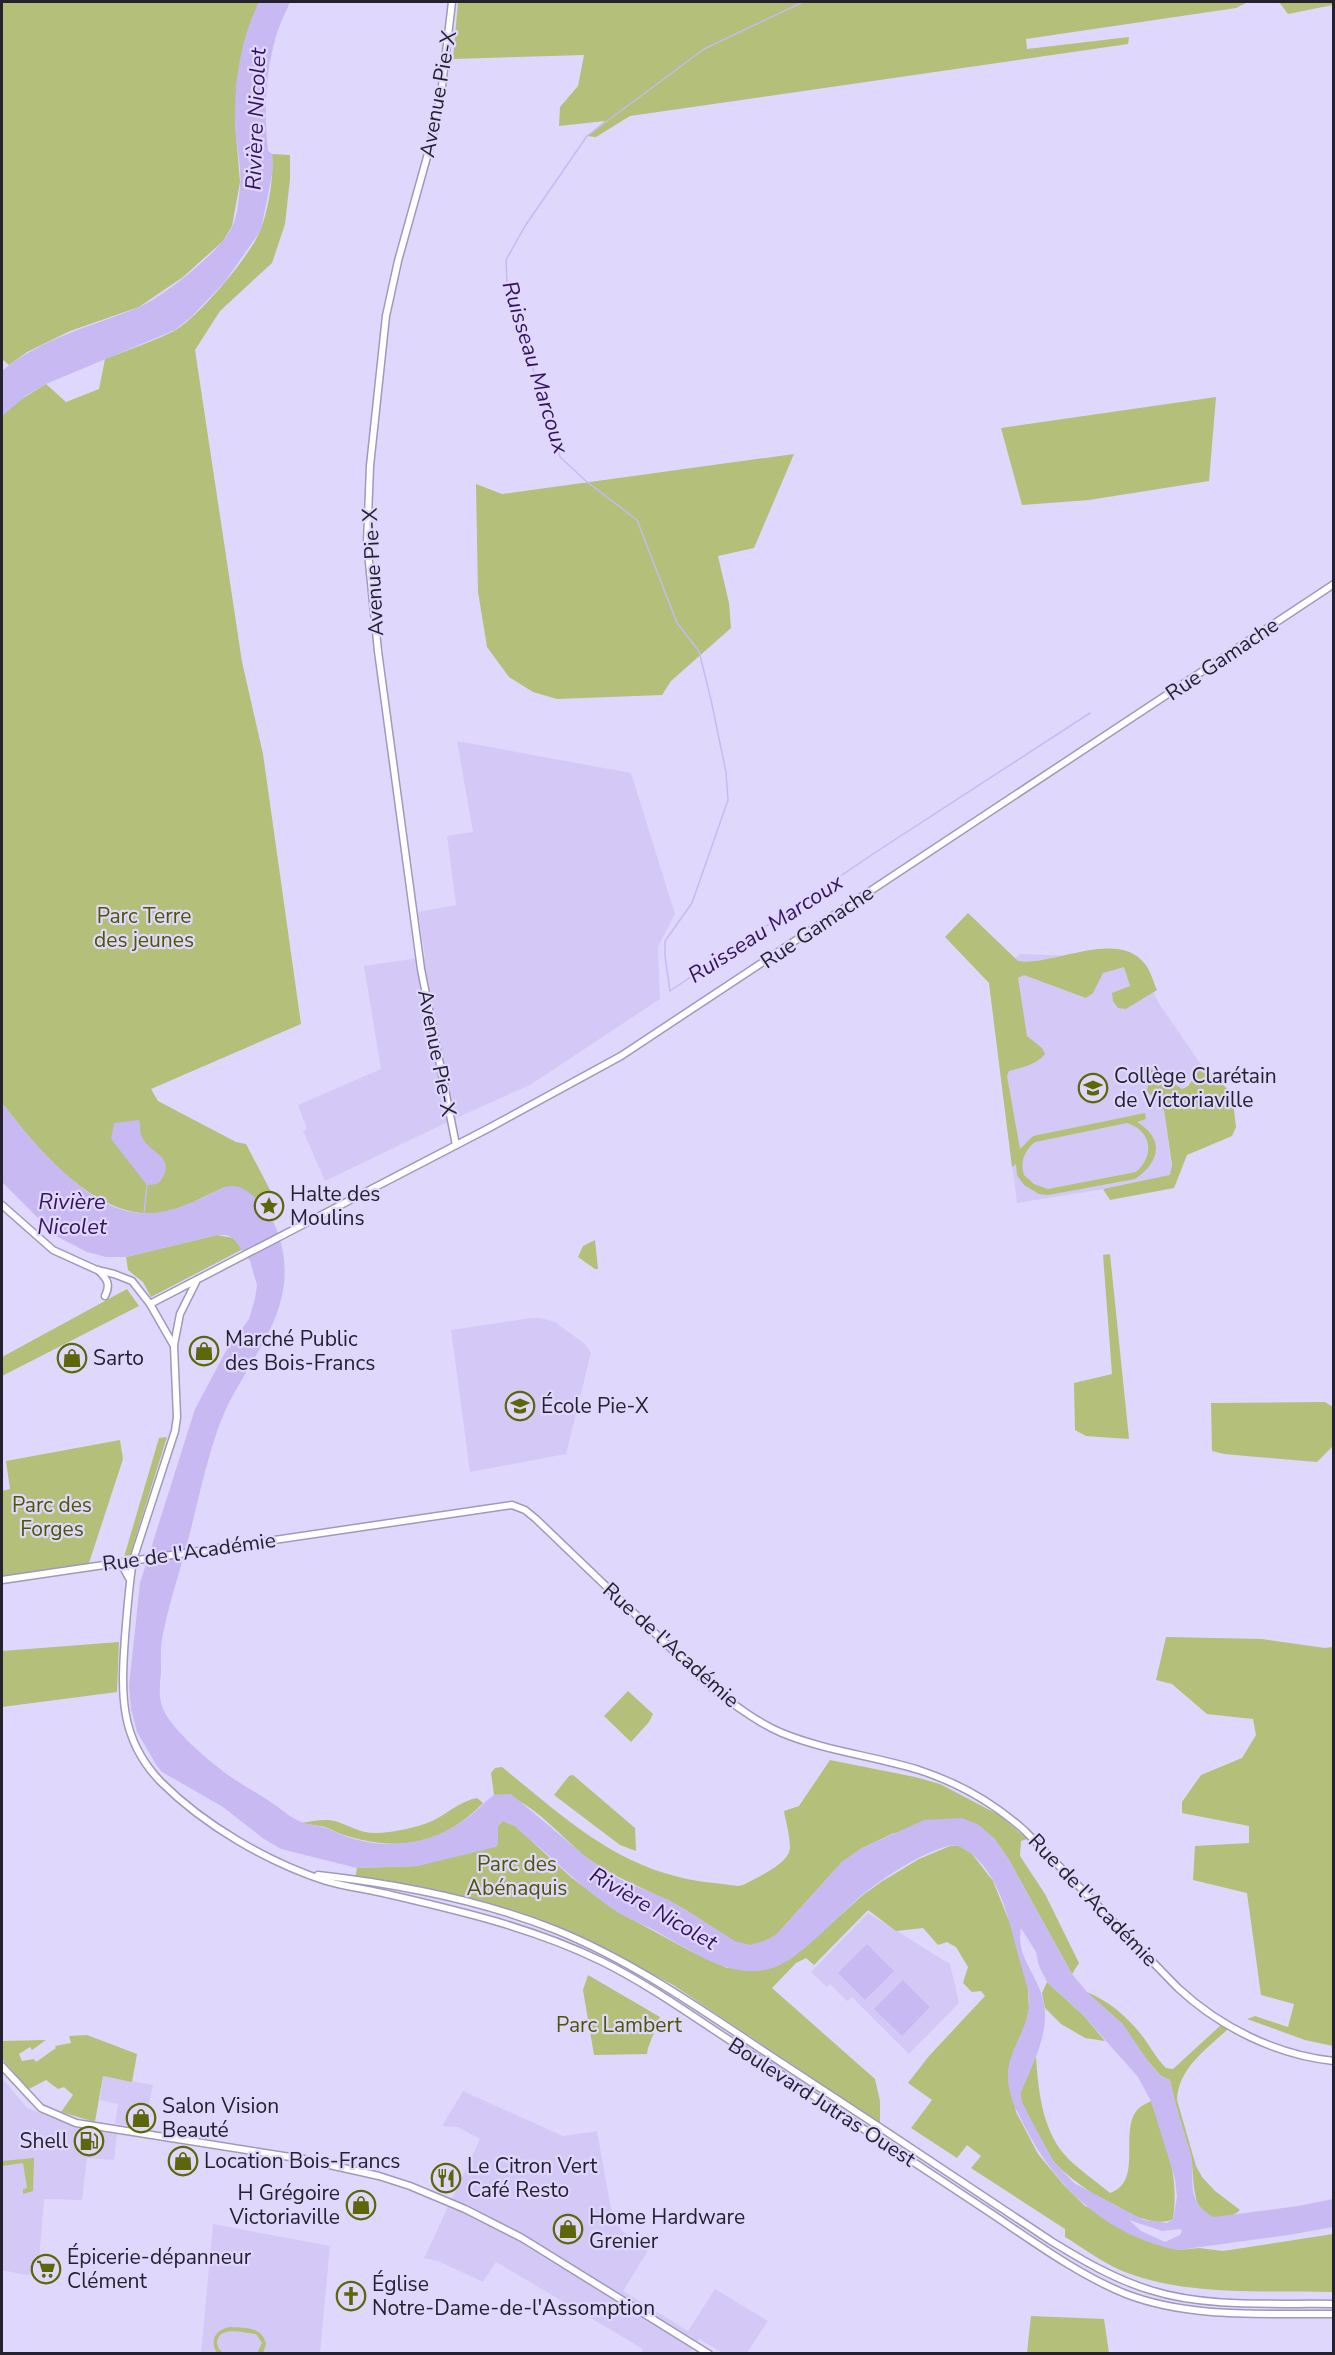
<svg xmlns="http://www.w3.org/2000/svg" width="1335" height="2355" font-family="'Nunito Sans',sans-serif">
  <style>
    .built { fill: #d4c9f6 }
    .green { fill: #b4bf79; fill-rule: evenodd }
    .water { fill: #c8b9f3; fill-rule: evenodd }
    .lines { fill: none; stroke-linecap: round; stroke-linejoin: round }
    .stream { stroke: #c8b9f3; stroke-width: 1.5 }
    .secondary-casing { stroke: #a198bc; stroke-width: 9 }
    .secondary { stroke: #fff; stroke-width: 6 }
    .labels { text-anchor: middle; stroke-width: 4.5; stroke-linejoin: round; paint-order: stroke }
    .street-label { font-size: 21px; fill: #25212f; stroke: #e0d7fd }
    .park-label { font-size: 21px; fill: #4e5600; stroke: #e0d7fd }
    .poi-label { font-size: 21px; fill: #25212f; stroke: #e0d7fd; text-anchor: start }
    .water-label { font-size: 22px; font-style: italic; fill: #351264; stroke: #e0d7fd }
  </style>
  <rect width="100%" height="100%" fill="#e0d7fd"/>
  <g class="built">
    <path d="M457,741l174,32 44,141 -17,33 2,52 -130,86 -74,33 -131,63 -22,-50 4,-2 -9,-24 83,-36 -17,-103 61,-9 -7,-45 38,-7 -9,-69 26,-4z"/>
    <path d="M1020,954l119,4 19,44 44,64 -38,44 9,68 -156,25 -28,-220z"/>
    <path d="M531,1318h10l14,4 30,22 6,9 -25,101 -96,18 -19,-142z"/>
    <path d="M868,1913l82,51 9,39 -50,51 -57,-57 -5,4 -17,-17 -3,3 -16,-15z"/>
    <path d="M103,2076l50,9 -9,42 -29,-3 3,-20 -18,-4z"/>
    <path d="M2,2078l25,30 48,19 42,7 -3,26 -27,-2 -5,42 -38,-1 -6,75 -13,1 -23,-5z"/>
    <path d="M463,2091l100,45 34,-5 15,83 10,17 27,18 -26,42 65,40 27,-42 53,32 -21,32h-24l-24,-14 -10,14h-48l2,-4 -147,-87 -13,20 -45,-21 -14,-3 56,-119 -22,-12 -16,-1z"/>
    <path d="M213,2224l117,22 -10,107 -119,1z"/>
  </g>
  <g class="green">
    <path d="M2,2h257l-14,38 -8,40 -2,43 5,59 -8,44 -9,15 -40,36 -44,30 -69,24 -43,21 -18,13 -7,-6z"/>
    <path d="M458,2h790l-12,6 -210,31 1,10 102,-12 -1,7 -498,72 -34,21 -9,-1 18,-15 -46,5 1,-19 18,-21 6,-31 -131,4z"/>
    <path d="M1279,2h54v3l-45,9z"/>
    <path d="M272,154l18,1v24l-5,45 -13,39 -52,48 -25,39 47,312 21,92 38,270 -150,65 7,12 78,41 10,2 35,67 -11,6 -10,-14 -35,-16c-22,10 -44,23 -68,26 -63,6 -121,-66 -155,-110v-687l15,-14 29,-18 20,18 33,-13 6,-30c23,-9 47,-17 69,-28 24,-13 76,-75 86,-100 9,-21 14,-56 12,-77z"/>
    <path d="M1216,397l-7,84 -120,19 -67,5 -21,-77z"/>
    <path d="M794,454l-40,94 -36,8 11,47 2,25 -60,53 -9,14 -105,4 -24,-7 -24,-15 -22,-30 -9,-55 -2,-108 26,10z"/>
    <path d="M968,913l50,48c34,6 99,-33 127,3 6,7 8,18 12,26l-31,19 -8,-1 -5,-7 -1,-8 18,-7 -6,-19 -21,6 -10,20 -7,5 -62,-23 -6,3 9,58 15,12 3,6c-9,11 -22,13 -36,17l-2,5 13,73 13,-13 112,-23 1,6 -9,3c28,17 23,40 -2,57l-87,16 -9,-1 -15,-9 -7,-10 -1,-11 -4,3 -23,-184 -44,-46zM1127,1123c25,8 28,32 9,49l-88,17 -14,-5 -10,-9c-4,-13 0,-24 11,-33z"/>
    <path d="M1144,1065l38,24 6,-3 14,-20 30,27 4,34 -4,9 -45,19 -13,33 -64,12 -7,-11 67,-14 2,-10 -8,-55 -16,-18 -1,-3 2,-5 -11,-15z"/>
    <path d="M217,1235l16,3 10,11 -92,48 -8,-15 -15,-12 -2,-13z"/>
    <path d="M595,1240l3,29h-3l-17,-12 5,-11z"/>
    <path d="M1110,1254l19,185 -43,-3 -11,-6 -1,-47 38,-9 -9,-119z"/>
    <path d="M127,1289l12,17 -137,70v-19z"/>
    <path d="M1325,1402l8,5v39l-16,16 -93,-8 -12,-3 -1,-48z"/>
    <path d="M167,1437l-37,118 -6,2 35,-119z"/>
    <path d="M120,1440l3,19 -35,107 -86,12v-87l8,-2 -4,-28z"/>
    <path d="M1166,1637l96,2 63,9 8,-1v399l-28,-6 -58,-21 8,-3 33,11 6,-23 -33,-9 -14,-102 -54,-13 2,-34 54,-3v-17l-67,-13v-11l19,-27 41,-17 14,-23 -3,-16 -46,-5 -35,-30 -16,-4z"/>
    <path d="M119,1642l-2,50 -115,15v-56z"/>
    <path d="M628,1691l25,23 -4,8 -18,20 -27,-26z"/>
    <path d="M830,1760l85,17 25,7 59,31 28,24 -6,2 -1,15 25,38 34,69 -7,11 -63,-114 -15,-22 -100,-5 -32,15 -20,14 -66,73c-7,4 -16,9 -25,10 -14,1 -26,-10 -37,-17 -15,-9 -31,-21 -47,-28 -26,-13 -53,-23 -77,-40 -24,-17 -66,-70 -96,-65l-3,-22 4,-5 7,-1c53,43 105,92 173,109 20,6 43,7 63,10l5,-1c13,-7 46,-21 47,-37 0,-12 -4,-25 -6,-37l15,-5z"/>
    <path d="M573,1775l62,53 1,23 -16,-6 -66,-50 15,-19z"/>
    <path d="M477,1798l6,5c-38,39 -80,49 -132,34 -10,-2 -18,-7 -26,-10 -8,-2 -16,-2 -24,-4 13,-2 25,-5 37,-1 14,5 24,12 40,11 17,-1 38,-5 54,-12 15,-7 28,-20 45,-23z"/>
    <path d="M503,1821l12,5 57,52 41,31 79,43 35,16 55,-5 22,-15 59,-53 18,-13 38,-23 31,-13h10l12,8 21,27 20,50 15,58 1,19 -4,21 -17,42 8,41 22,42 25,30 22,22 93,44 21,-2 24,3 110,-17v58c-68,-2 -143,5 -208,-20 -21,-8 -40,-23 -60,-35v-8l-94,-61 10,-12 -14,-11 -10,13 -46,-30 21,-28 -24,-17 21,-27 56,-60 -4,-5 -9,1 -9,-9 5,-16 -12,-20 -9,-5 -9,3 -15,-17 -27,3 -28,-21 -54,55 -8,-7 -10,5 -24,25 103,91 5,22v22l-207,-138 -84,-44 -53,-22 -68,-20 -113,-21 2,-10 61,-2 79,-26 1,-14z"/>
    <path d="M588,1975l72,42 -12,31 -1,6 -53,1 -11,-65z"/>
    <path d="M1047,1982l37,34 21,25 -20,-3 -24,-14 -16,-16 -3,-15z"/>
    <path d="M1087,1992c22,9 42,26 56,45 8,11 14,22 23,31l7,1 48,-44 7,4c-21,20 -50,39 -51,71l19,66 6,11 13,14 25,19c-6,6 -12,6 -21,7 -30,3 -24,-43 -28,-61 -7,-25 -16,-50 -21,-76l-9,-4z"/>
    <path d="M87,2035l50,19 -5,28 -29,-6 -8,46 -34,-10 12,-17 -9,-8 -6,2 -12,-9 -17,9 -27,-30v-18l44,-1 -14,10 -2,-3 -11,7 3,7 12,-2 2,3 20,-14 -1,-2 16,-3 -2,-7z"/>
    <path d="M1036,2056c2,33 6,72 28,98 12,14 31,26 46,39 35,-12 7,-64 29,-85 3,-3 9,-5 12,-7 14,40 29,74 22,118 -26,15 -99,-35 -117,-55 -14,-15 -24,-43 -34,-61l-2,-9z"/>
    <path d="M34,2158l-1,33 -10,3v-5l4,-1 -4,-25 -21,3v-5z"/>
    <path d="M1031,2316l73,3 5,34h-82z"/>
    <path d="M230,2327c15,1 32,-1 36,17l-3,9h-6l5,-10 -6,-9c-11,-1 -37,-9 -39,8 0,5 3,9 7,11h-7c-8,-13 -1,-24 13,-26z"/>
  </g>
  <g class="water">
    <path d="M259,2h31c-5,12 -12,25 -15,38 -10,36 -11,74 -7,111l4,3 1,15 -12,61 -37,53 -33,34 -16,13 -129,54 -19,11 -25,21v-45c40,-33 88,-44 135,-63 25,-10 86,-58 96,-83 5,-12 6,-27 7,-40 2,-21 -5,-43 -5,-64 -1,-39 6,-84 24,-119z"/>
    <path d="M2,1103c28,36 78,97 125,108 28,7 53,-3 78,-14 8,-4 19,-12 29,-11 18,2 36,26 42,42 26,67 -12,112 -43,167 -22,39 -34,105 -46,149 -8,30 -18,60 -24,90 -3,12 -2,26 -2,38 -1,12 -3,25 2,37 10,22 45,51 65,66 15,11 32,19 47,30 9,6 16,13 26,17 9,4 20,3 30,8 44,22 95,18 135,-11 10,-7 18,-17 28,-24l17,-1 80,67 28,18 50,21 66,41 15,4 14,-4 12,-6 66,-73 20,-14 62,-28 38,-2 17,7 15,13 15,22 63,114 15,18 36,32 27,40 11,12 9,4c5,26 14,51 21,76 3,13 -1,30 4,42 4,9 11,15 19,19l84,-11 35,-7v28l-44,8 -111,15c-69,-13 -122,-62 -153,-123 -9,-17 -18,-34 -17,-54 1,-23 18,-42 21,-65 2,-18 -6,-33 -10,-50 -10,-36 -17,-78 -47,-104 -7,-5 -15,-10 -24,-8 -27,7 -65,32 -86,49 -22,19 -63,65 -89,73 -43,14 -85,-20 -121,-39 -14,-7 -29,-12 -42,-22 -23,-16 -43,-35 -64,-54 -10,-9 -21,-17 -31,-27l-12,-5 -5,5v18l-2,3 -78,19 -61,2 -76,-19 -17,-10 -41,-32 -61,-35 -5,-6 -20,-34 -6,-23 -2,-23 11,-103 55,-174 31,-58 23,-32 6,-20 2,-14 -7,-24 -17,-23 -7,-3h-9l-91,22h-20l-19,-5 -31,-16 -54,-54zM1021,1928l15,24 3,14 8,16 37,34 54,61 13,24 24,78 2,18 -4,22 -6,4 -23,-3 -70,-37 -20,-21 -32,-59 -2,-9c13,-31 34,-68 21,-101 -8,-24 -25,-38 -20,-65zM1129,2220l33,11 18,-2 2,2 -2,4 -15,7 -24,-11z"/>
    <path d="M139,1120c2,6 0,12 4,19 8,14 31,18 20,38 -3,7 -9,8 -16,8l-36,-46 3,-16z"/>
    <path d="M867,1944l27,27 -29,29 -27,-27z"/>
    <path d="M903,1980l27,27 -28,29 -28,-27z"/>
  </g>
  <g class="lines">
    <g class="stream">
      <path d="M803,2l-99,47 -117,87 -62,90 -19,34 1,24 53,173 26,24 51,39 40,103 22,28 12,49 15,72 2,28 -36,103 -27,38v15l5,35 209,-141 211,-137"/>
      <path d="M144,1214l3,-29"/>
    </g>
    <g class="secondary-casing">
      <g id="secondary">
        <path d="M452,2l-10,84 -10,53 -34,122 -12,55 -16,150 -3,77 11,108 43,318 35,176"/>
        <path d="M2,1205l51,45 44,20 17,4 18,7 18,23 24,42 3,71 -2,14 -42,129c-4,26 -6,51 -8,77 -4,56 -6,102 36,145 44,44 107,80 165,99 20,6 41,8 61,13 73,17 147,34 214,67 49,24 94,57 139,86 80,53 160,106 240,159 46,30 94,67 146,88 65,25 139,19 208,20"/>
        <path d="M98,1270c9,9 13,14 7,26"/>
        <path d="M150,1304l339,-176 132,-72 713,-472"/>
        <path d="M174,1345l6,-31 16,-32"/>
        <path d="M114,1563l9,4 6,11"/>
        <path d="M2,1580l510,-75 13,5 11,9 174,167c22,17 46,36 72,47 44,18 92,23 137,37 40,13 75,33 106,61l153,157c42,39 98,67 156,73"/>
        <path d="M318,1875c80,9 163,25 238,55 81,33 153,85 226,133 90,59 179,118 269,178 31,19 63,38 99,49 56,18 125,13 184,14"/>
        <path d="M2,2066l39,42 35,15 227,36 76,17 31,10 55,23 57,29 187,116"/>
      </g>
    </g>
    <use href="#secondary" class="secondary"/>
  </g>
  <defs>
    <g id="school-ring" transform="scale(1.5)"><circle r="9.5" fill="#e0d7fd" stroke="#5d6608" stroke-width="1.5"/><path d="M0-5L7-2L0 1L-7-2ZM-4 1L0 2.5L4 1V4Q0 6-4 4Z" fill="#5d6608"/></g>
    <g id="sight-ring" transform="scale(1.5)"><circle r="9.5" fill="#e0d7fd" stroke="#5d6608" stroke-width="1.5"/><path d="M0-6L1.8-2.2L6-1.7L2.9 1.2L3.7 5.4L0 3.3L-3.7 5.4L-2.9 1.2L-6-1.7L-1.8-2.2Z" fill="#5d6608"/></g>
    <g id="shop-ring" transform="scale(1.5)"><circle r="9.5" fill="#e0d7fd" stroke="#5d6608" stroke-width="1.5"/><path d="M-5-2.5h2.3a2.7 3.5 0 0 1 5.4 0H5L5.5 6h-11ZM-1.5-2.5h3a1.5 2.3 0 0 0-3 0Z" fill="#5d6608"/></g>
    <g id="fuel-ring" transform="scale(1.5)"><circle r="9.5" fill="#e0d7fd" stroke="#5d6608" stroke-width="1.5"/><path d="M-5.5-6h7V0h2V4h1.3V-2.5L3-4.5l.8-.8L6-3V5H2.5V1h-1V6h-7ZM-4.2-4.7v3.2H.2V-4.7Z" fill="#5d6608"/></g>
    <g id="restaurant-ring" transform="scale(1.5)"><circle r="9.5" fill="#e0d7fd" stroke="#5d6608" stroke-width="1.5"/><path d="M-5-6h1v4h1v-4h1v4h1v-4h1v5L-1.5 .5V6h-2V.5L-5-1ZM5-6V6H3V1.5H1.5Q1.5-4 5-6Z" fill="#5d6608"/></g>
    <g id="supermarket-ring" transform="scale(1.5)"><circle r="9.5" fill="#e0d7fd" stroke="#5d6608" stroke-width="1.5"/><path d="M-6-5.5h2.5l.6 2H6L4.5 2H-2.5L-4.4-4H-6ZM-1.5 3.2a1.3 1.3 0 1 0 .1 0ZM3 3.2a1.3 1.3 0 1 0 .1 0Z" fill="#5d6608"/></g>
    <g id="church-ring" transform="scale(1.5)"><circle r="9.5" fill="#e0d7fd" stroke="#5d6608" stroke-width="1.5"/><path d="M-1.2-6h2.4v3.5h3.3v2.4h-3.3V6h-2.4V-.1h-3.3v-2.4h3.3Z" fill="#5d6608"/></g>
  </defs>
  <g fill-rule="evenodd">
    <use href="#school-ring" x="1093" y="1088"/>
    <use href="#sight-ring" x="269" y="1206"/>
    <use href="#shop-ring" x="204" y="1351"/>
    <use href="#shop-ring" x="72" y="1358"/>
    <use href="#school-ring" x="520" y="1406"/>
    <use href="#shop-ring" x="141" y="2118"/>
    <use href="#fuel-ring" x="89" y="2141"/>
    <use href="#shop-ring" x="183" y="2161"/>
    <use href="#restaurant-ring" x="446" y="2178"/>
    <use href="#shop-ring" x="361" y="2205"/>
    <use href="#shop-ring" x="568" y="2229"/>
    <use href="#supermarket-ring" x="46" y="2269"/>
    <use href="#church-ring" x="351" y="2296"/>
  </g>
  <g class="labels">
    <g class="street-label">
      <text transform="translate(438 94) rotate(-80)" y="7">Avenue Pie-X</text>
      <text transform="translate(373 572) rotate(-93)" y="7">Avenue Pie-X</text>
      <text transform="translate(1222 659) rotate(-34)" y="7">Rue Gamache</text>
      <text transform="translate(817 927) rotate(-34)" y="7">Rue Gamache</text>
      <text transform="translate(437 1053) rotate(79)" y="7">Avenue Pie-X</text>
      <text transform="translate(189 1552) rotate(-8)" y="7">Rue de l'Académie</text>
      <text transform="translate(671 1645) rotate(42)" y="7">Rue de l'Académie</text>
      <text transform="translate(1093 1900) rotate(46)" y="7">Rue de l'Académie</text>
      <text transform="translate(822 2102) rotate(33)" y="7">Boulevard Jutras Ouest</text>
    </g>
    <g class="park-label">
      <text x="144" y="923">Parc Terre<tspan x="144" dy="24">des jeunes</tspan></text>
      <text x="52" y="1512">Parc des<tspan x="52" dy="24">Forges</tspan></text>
      <text x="517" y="1871">Parc des<tspan x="517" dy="24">Abénaquis</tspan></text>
      <text x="619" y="2032">Parc Lambert</text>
    </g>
    <g class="poi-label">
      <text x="1114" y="1083">Collège Clarétain<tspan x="1114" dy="24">de Victoriaville</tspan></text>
      <text x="290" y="1201">Halte des<tspan x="290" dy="24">Moulins</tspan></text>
      <text x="225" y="1346">Marché Public<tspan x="225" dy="24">des Bois-Francs</tspan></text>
      <text x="93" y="1365">Sarto</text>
      <text x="541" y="1413">École Pie-X</text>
      <text x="162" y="2113">Salon Vision<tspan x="162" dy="24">Beauté</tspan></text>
      <text x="68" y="2148" text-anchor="end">Shell</text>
      <text x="204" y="2168">Location Bois-Francs</text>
      <text x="467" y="2173">Le Citron Vert<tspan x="467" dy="24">Café Resto</tspan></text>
      <text x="340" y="2200" text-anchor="end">H Grégoire<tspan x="340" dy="24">Victoriaville</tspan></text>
      <text x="589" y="2224">Home Hardware<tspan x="589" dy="24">Grenier</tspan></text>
      <text x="67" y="2264">Épicerie-dépanneur<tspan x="67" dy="24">Clément</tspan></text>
      <text x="372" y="2291">Église<tspan x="372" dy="24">Notre-Dame-de-l'Assomption</tspan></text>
    </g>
    <g class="water-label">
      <text transform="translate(255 119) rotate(-88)" y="8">Rivière Nicolet</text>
      <text transform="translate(536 367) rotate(73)" y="8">Ruisseau Marcoux</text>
      <text transform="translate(765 928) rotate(-33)" y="8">Ruisseau Marcoux</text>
      <text x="72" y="1209">Rivière<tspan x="72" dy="25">Nicolet</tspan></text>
      <text transform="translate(654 1908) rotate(30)" y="8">Rivière Nicolet</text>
    </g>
  </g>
  <rect width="1335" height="2355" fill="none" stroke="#25212f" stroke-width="6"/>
</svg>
